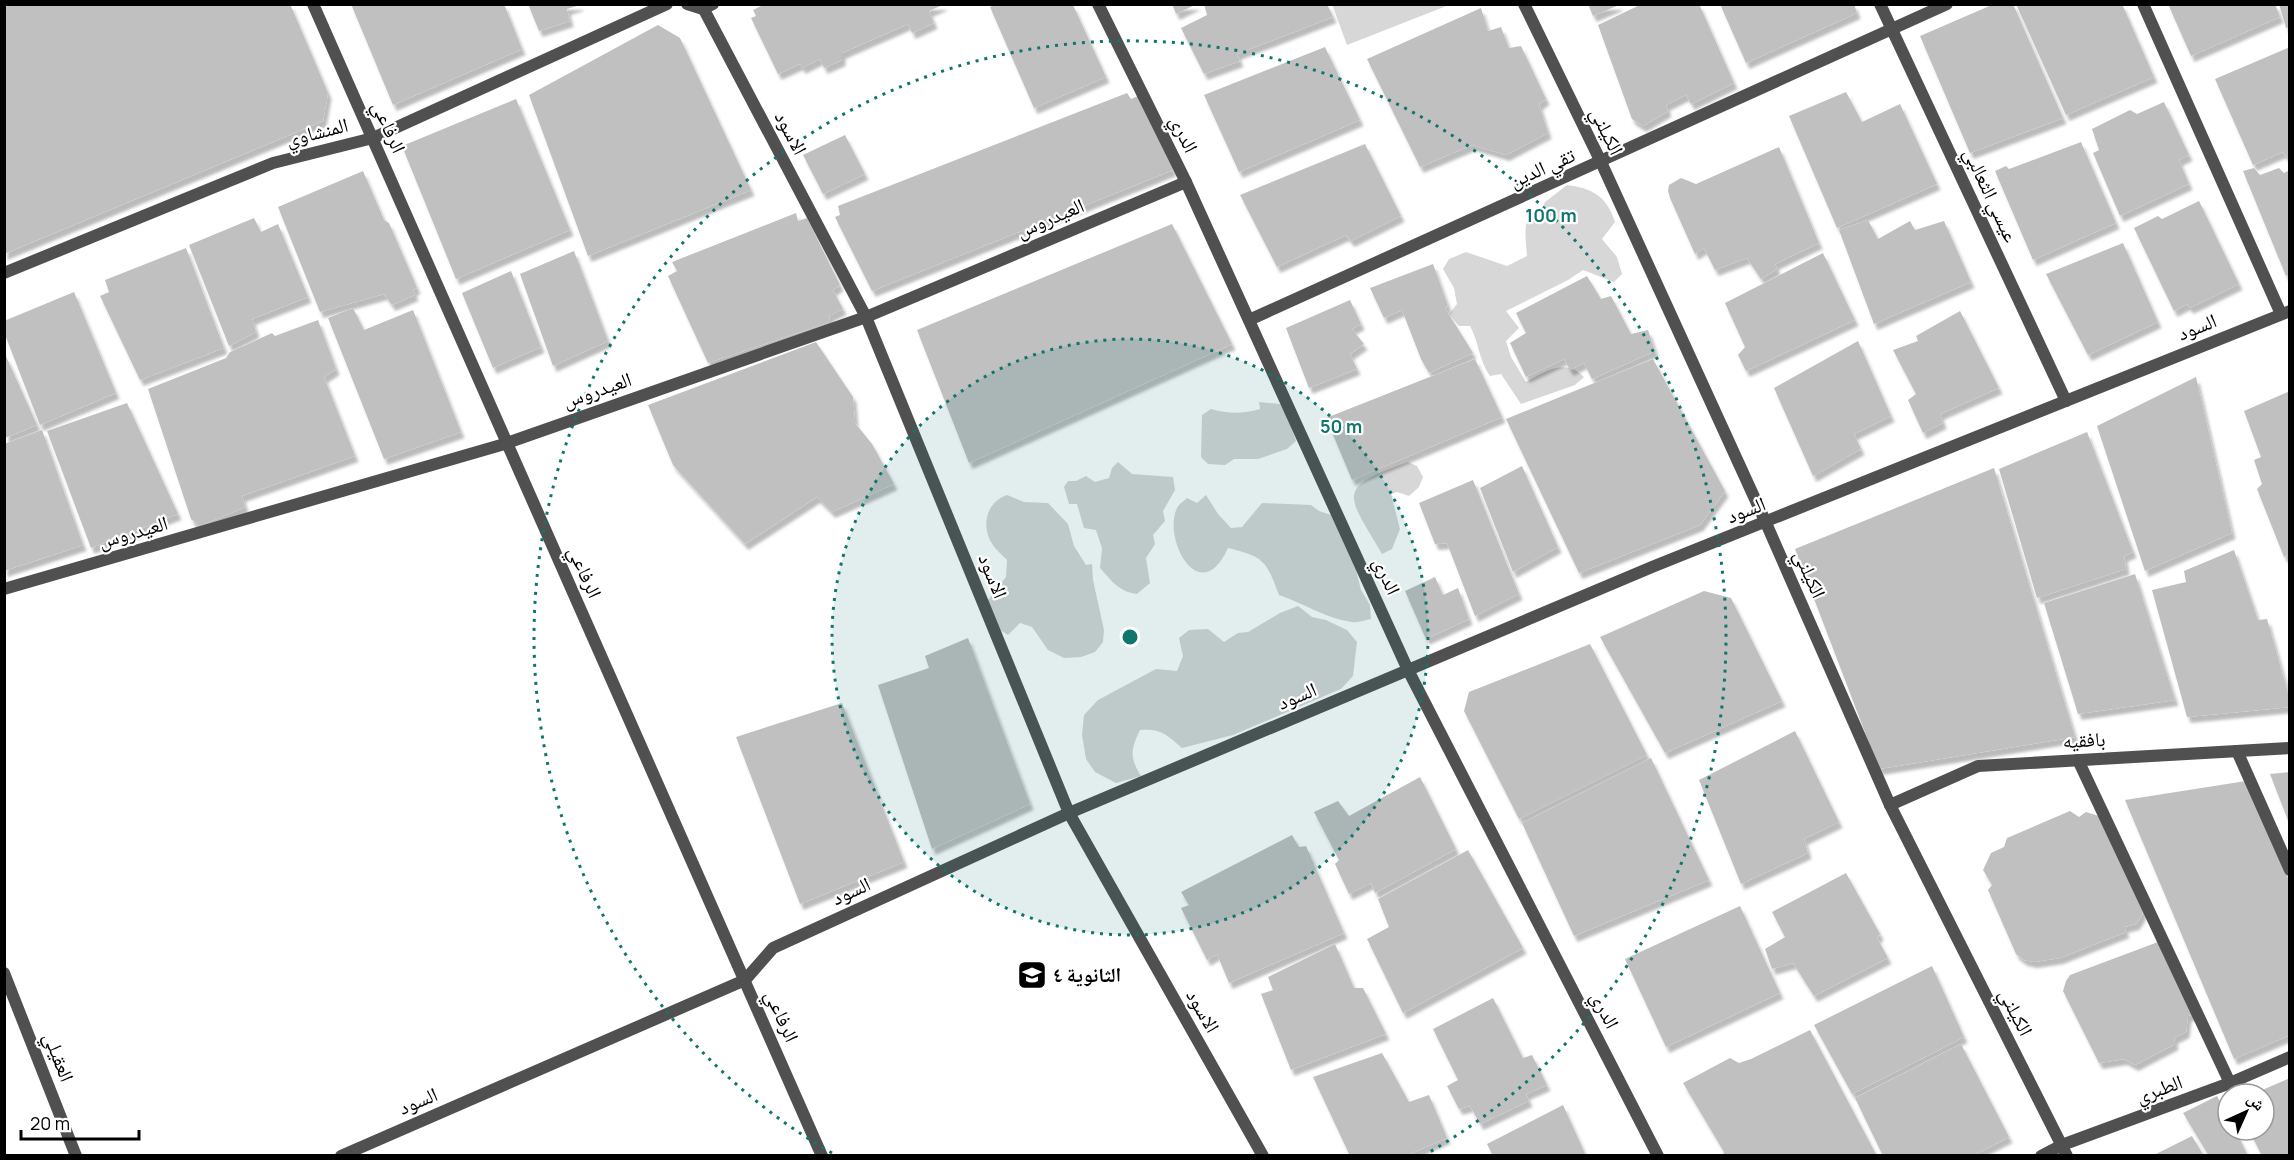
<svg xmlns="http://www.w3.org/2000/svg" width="2294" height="1160" font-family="Manrope,'Noto Naskh Arabic',sans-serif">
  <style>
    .green { fill: #d7d7d7 }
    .building { fill: #c0c0c0; filter: url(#shadow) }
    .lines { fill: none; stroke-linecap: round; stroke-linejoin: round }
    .service { stroke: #505050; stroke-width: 12 }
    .minor { stroke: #505050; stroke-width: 12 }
    .ring { fill: none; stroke: #0f766e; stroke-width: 3; stroke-dasharray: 3 6 }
    .labels { text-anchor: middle; stroke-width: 4.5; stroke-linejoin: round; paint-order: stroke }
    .street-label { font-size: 20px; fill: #000; stroke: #fff }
    .poi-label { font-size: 20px; font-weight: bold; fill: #000; stroke: #fff; text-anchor: start }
    .centre { fill: #0f766e; stroke: #fff; stroke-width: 3 }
    .ring-label { font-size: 18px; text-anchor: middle; font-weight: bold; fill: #0f766e; stroke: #fff; stroke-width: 4.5; stroke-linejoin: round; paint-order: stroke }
  </style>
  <defs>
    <filter id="shadow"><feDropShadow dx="3.5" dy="6" stdDeviation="1.5" flood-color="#0004"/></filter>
  </defs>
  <rect width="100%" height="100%" fill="#fff"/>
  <g class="green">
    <path d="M1332,4h117v1l-102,40z"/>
    <path d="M1567,185c26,3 40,12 48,37l-13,17 15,18 5,17 -8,8 -31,-12 -15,10 -62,31 13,17 -13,13 5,16 15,25c20,-11 39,-24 58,-5l-9,8 -54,19 -20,-30 -11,2c-11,-15 -11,-34 -20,-50h-11l-10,-12 8,-10 -3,-16 -11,-19 6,-10 17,-7 41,14 20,-10c-1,-16 -5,-34 6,-46l7,4 5,-12z"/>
    <path d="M1259,402l21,2 6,7 10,30 -9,8 -29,10h-24l-9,6 -17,-1 -7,-7 1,-42 9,-6c18,5 31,5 49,0z"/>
    <path d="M1118,462l14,12 41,3 2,13 -12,21 2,10 -12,14 2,9 -9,14 4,25 -13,11c-18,-2 -26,-14 -37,-26l2,-20 -6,-18 -12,-2 -7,-24h-8l-5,-17 4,-6h8l10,-5 9,6 14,-4 3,-10z"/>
    <path d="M1408,462l9,4 6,11 -4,10 -10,9 -12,-4 -6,2 9,35 -8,20 -10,5c-35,-60 -48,-66 26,-92z"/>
    <path d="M1007,495l17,7 24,1 20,21 6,22 12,19 6,-1 1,16 11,50 -1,12 -8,10 -14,5 -17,1 -16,-8 -16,-23 -12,-4 -12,12 -8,-5 -16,-25 22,-28 1,-17c-7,-7 -15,-14 -18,-22 -7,-18 0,-37 18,-43z"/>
    <path d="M1206,495l12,19 13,14 11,-1 20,-24 49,2 8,6 12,4 25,55 5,20 9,15 1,14c-6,1 -13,4 -19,3 -25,-3 -49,-19 -73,-27 -13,-35 -15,-38 -51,-47 -28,62 -66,-9 -51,-40 2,-4 7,-7 10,-10l10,5z"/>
    <path d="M1298,606l14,11 14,3 21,10 10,12 -4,34 -12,13 -108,46 -51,13c-15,-13 -21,-20 -42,-18 -9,19 -11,27 1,46l-25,7 -21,-11 -9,-13 -4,-24 2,-20 14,-15 58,-31 21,2 6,-15 -4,-18 10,-8 19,-1 16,13 14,-9 10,-1 32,-19z"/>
  </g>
  <g class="building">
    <path d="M4,4h286l38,89 -5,28 -319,133z"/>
    <path d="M351,4h153l18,45 -129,56z"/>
    <path d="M528,4h52v1l-13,4 3,12 -31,10z"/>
    <path d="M765,4h180l-16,7 5,12 -22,10 -4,-9 -66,29v7l-18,8 -4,-9 -18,9 -2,-4 -22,10 -27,-56 5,-2 -3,-6z"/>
    <path d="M1172,4h25l-21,10z"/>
    <path d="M1204,4h123l6,13 -96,37 3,7 -36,13 -23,-46 26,-13z"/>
    <path d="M1588,4h31v1l-26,11z"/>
    <path d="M1642,4h57l35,79 -43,21 -5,-9 -20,10 2,6 -25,15 -11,-7 -34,-94z"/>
    <path d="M1720,4h134l3,9 -111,50z"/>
    <path d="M1994,4h19l50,114 -93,35 -50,-117z"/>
    <path d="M2016,4h106l32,73 -88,38z"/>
    <path d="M2168,4h107l5,13 -89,39z"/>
    <path d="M2279,4h11v23l-4,1z"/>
    <path d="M995,5h78l33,72 -72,31 -44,-101z"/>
    <path d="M1481,8l7,23 13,-4 8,21 12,-2 25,53 -7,5 9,29 -42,22 -34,-10 -52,22 -53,-108z"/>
    <path d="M658,25l22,13 71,152 -163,66 -59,-161z"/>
    <path d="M1325,47l35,73 -121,52 -35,-77z"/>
    <path d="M2290,47v108l-4,2 -3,-5 -30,13 -38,-86z"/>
    <path d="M1846,92l16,30 38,-18 37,80 -100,44 -48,-112z"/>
    <path d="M1127,93l4,6 7,-3 35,74 -301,121 -37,-74 5,-2 -2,-9z"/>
    <path d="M516,99l54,131 -114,49 -54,-133z"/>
    <path d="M2164,102l25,53 -10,5 10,24 -69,32 -27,-63 6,-3 -7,-21 38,-19 7,4z"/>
    <path d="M845,135l20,39 -42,20 -20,-39z"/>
    <path d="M2081,142l35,81 -83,37 -38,-89 11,-5 3,3z"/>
    <path d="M1365,144l36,72 -50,25 -5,-6 -69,32 -37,-72z"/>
    <path d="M1779,147l40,96 -44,21 2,5 -16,10 -14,-21 -32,12 -11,-22 -9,6 -25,-56 -2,-7 1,-6 12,-7 15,6z"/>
    <path d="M2254,168l6,7 19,-7 5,5 6,-3v104l-4,2 -43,-105z"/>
    <path d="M363,171l21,49 5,3 28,65 -4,2 2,5 -23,10 -8,-11 -64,18 -42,-105z"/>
    <path d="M2199,201l40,83 -49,24 -3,-4 -13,7 -40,-83 24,-12 4,3z"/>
    <path d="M796,213l2,8 9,-3 33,67 -7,5 10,19 -14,7 1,6 -122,41 -40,-87 9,-5 -5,-9z"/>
    <path d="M254,218l7,14 17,-8 30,73 -56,22 4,13 -27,14 -40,-101z"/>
    <path d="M1868,220l10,19 32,-18 5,9 29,-9 27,61 -97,42 -35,-94z"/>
    <path d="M1172,224l60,120 -263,119 -52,-133z"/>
    <path d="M2123,243l35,79 -70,33 -42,-81z"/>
    <path d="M186,248l38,100 -84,32 -40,-84 9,-4 -4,-12z"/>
    <path d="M574,251l34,90 -55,25 -33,-92z"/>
    <path d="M1823,253l32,67 -109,51 -8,-16 7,-8 -20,-44z"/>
    <path d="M1433,264l15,42 -3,2 28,45 -44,20 -8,-14 -19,-49 -18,8 -14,-30z"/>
    <path d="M511,271l30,76 -48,21 -31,-75z"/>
    <path d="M1587,276l14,23 10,-3 20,38 17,-4 7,21 -63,28 -8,-16 -14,7 -6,-11 -38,18 -16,-34 16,-10 -10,-20z"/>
    <path d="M74,292l42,101 -76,32 -36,-93v-11z"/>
    <path d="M1350,300l11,24 -9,5 12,15 -14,10 7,15 -48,19 -23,-60z"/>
    <path d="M353,308l11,22 49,-20 48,122 -77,27 -56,-141z"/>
    <path d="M1960,311l39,77 -59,26 3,9 -20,10 -15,-33 8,-6 -23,-44 25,-9 -2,-5z"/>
    <path d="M318,320l18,49 -12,8 31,79 -113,40 3,11 -45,19 -9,-7 -43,-130 78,-31 4,-6 42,-19 3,3z"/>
    <path d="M1858,341l33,75 -37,18 7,15 -48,27 -39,-88z"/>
    <path d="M816,342l37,55 2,26 17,21 22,40 -62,28 -15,-15 -72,47 -72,-79 -25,-60z"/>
    <path d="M5,354l32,71 -32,13z"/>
    <path d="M1475,359l27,58 -150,63 -26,-62z"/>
    <path d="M1653,359l72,132 -25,34 -121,48 -73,-154z"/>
    <path d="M2196,377l36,156 -87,38 -48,-145z"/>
    <path d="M2290,391v163l-6,3 -27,-68 5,-5 -8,-24 7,-3 -17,-46z"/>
    <path d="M127,403l51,111 -87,34 -44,-117z"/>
    <path d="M42,430l41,115 -79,26v-127z"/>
    <path d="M2087,432l46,120 -9,4 2,13 -89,29 -38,-129z"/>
    <path d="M1522,466l36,81 -45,25 -33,-84z"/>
    <path d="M1994,468l81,269 -196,32 -84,-220z"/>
    <path d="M1473,480l46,114 -44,22 -28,-73 -12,1 -16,-41z"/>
    <path d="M2234,550l24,70 9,-1 23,81v7l-103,10 -35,-127 34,-8 -2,-11z"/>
    <path d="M2135,574l40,126 -97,14 -34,-111z"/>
    <path d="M1435,577l8,18 15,-7 11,31 -43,20 -21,-48z"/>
    <path d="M1704,591l27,7 51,103 -117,52 -65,-116z"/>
    <path d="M968,638l62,166 -98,45 -54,-164 51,-17 -4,-12z"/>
    <path d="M1590,644l57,111 -128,64 -55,-108 5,-19z"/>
    <path d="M842,703l62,159 -104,42 -64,-167z"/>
    <path d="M1795,731l44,91 -35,17 4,14 -67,31 -42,-104z"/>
    <path d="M1651,758l58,122 -135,56 -52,-113z"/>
    <path d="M2290,772v51h-1l-19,-49z"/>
    <path d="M1420,777l36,72 -81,44 -4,-10 -22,11 -14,-30 4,-4 -25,-48 24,-11 11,15z"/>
    <path d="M2246,781l44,102v152l-56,24 -109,-259z"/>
    <path d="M2070,811l9,6 7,-5 13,4 44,92 -1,7 -6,9 -12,3 2,5 -66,26 -26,4 -10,-2 -8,-6 -28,-64 4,-5 -9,-15 8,-17 13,-6 3,-9z"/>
    <path d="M1292,835l7,12 7,-1 38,87 -115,50 -12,-29 -10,6 -26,-52 8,-3 -8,-13z"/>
    <path d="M1468,850l55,98 -120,65 -36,-74 22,-12 -11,-28z"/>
    <path d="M1846,873l34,61 -3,4 11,20 -74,38 -21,-33 -21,6 -7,-20 20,-12 -13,-25z"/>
    <path d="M1740,906l40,87 -114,54 -41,-88z"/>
    <path d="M2158,942l35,72 -5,2 -2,16 -12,6 1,6 -40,21 -11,-6 -25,4 -36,-72 3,-10 4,-6z"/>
    <path d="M1335,944l19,44h9l23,46 -95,36 -30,-76 12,-4 -5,-13z"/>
    <path d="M1932,966l32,71 -112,57 -38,-69z"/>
    <path d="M1493,998l30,60 9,-3 15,30 -21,9 3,7 -49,23 -10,-18 -11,3 -12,-23 11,-6 -25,-51z"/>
    <path d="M1810,1030l67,126h-154l1,-4 -41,-69 47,-25 9,5 12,-4z"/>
    <path d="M1961,1044l48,93 -37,19h-89l-28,-58z"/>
    <path d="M1382,1053l27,49 20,-7 18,43 -42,18h-55l-37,-79z"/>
    <path d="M2290,1078v78h-28l-13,-26h15v-36h-11z"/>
    <path d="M2217,1096l11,22v12h7l13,26h-39l-26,-43z"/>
    <path d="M1563,1105l23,51h-93l-6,-12z"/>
    <path d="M2192,1136l12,20h-52z"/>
  </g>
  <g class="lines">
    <path class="service" d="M2078,760l152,323"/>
    <g class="minor">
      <path d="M313,4l509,1152"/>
      <path d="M687,4l16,5 10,-5"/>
      <path d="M701,4l165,313 203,496 194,343"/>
      <path d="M1098,4l88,178 222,488 250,486"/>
      <path d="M1524,4l77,158 165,361 124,282 177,351"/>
      <path d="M1880,4l186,397"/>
      <path d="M2143,4l138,310"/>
      <path d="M4,273l269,-110 100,-25 294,-134"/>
      <path d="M1249,320l698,-316"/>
      <path d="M4,589l497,-144 365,-128 320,-135"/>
      <path d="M2237,751l53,119"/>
      <path d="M1890,805l88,-39 312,-18"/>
      <path d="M4,973l72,183"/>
      <path d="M341,1156l404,-176 28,-32 296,-135 583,-246 638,-256"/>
      <path d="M2041,1156l21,-11 168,-62 60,-26"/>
    </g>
  </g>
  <circle cx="1130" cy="637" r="298" fill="#0f766e" fill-opacity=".12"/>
  <g class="ring">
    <circle cx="1130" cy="637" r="298"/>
    <path d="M832 1153A596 596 0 1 1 1428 1153"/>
  </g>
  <defs>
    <g id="school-square" transform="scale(1.5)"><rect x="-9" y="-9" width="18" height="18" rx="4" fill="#000" stroke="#fff"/><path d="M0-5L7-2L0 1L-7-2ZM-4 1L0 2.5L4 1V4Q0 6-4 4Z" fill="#fff"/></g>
  </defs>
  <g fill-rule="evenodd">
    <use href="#school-square" x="1032" y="975"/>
  </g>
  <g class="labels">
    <g class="street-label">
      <text transform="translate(389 127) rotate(66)" y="7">الرفاعي</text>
      <text transform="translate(1607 131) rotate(64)" y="7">الكيلني</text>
      <text transform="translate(317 132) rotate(-14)" y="7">المنشاوي</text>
      <text transform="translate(791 133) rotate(62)" y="7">الاسود</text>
      <text transform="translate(1184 134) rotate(64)" y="7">الدري</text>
      <text transform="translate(1542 168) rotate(-24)" y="7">تقي الدين</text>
      <text transform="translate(1991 195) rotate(65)" y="7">عيسي الثعالبي</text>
      <text transform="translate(1050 218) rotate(-23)" y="7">العيدروس</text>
      <text transform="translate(2197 327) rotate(-22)" y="7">السود</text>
      <text transform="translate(597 390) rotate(-19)" y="7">العيدروس</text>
      <text transform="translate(1746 510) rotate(-21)" y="7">السود</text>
      <text transform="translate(133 532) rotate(-16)" y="7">العيدروس</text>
      <text transform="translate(585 572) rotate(66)" y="7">الرفاعي</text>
      <text transform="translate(1810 574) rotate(66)" y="7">الكيلني</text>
      <text transform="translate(993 576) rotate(68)" y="7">الاسود</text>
      <text transform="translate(1387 576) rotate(66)" y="7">الدري</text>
      <text transform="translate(1297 696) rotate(-23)" y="7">السود</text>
      <text transform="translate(2084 740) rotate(-3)" y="7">بافقيه</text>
      <text transform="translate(851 891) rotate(-25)" y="7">السود</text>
      <text transform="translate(1605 1010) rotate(63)" y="7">الدري</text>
      <text transform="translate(1203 1011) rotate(60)" y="7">الاسود</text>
      <text transform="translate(2016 1012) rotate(63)" y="7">الكيلني</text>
      <text transform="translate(782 1016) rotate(66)" y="7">الرفاعي</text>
      <text transform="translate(59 1057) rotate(69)" y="7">العقيلي</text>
      <text transform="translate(2159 1089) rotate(-20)" y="7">الطبري</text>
      <text transform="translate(418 1101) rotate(-23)" y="7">السود</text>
    </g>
    <g class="poi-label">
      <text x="1053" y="982">الثانوية ٤</text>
    </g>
  </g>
  <circle cx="1130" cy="637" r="9" class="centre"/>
  <g class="ring-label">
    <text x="1551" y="222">100 m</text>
    <text x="1341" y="433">50 m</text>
  </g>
  <rect width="2294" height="1160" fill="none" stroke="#000000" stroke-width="12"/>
  <g transform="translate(2246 1112) rotate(45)"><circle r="28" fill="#ffffff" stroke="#999999" stroke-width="1.5"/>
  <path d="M0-4.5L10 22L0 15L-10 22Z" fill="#000000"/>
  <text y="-9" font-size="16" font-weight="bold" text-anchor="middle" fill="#000000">ش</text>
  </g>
  <path d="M21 1130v9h118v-9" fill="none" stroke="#000000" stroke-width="3"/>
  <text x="30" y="1130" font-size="18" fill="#000000" stroke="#ffffff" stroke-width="4.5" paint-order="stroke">20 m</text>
</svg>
